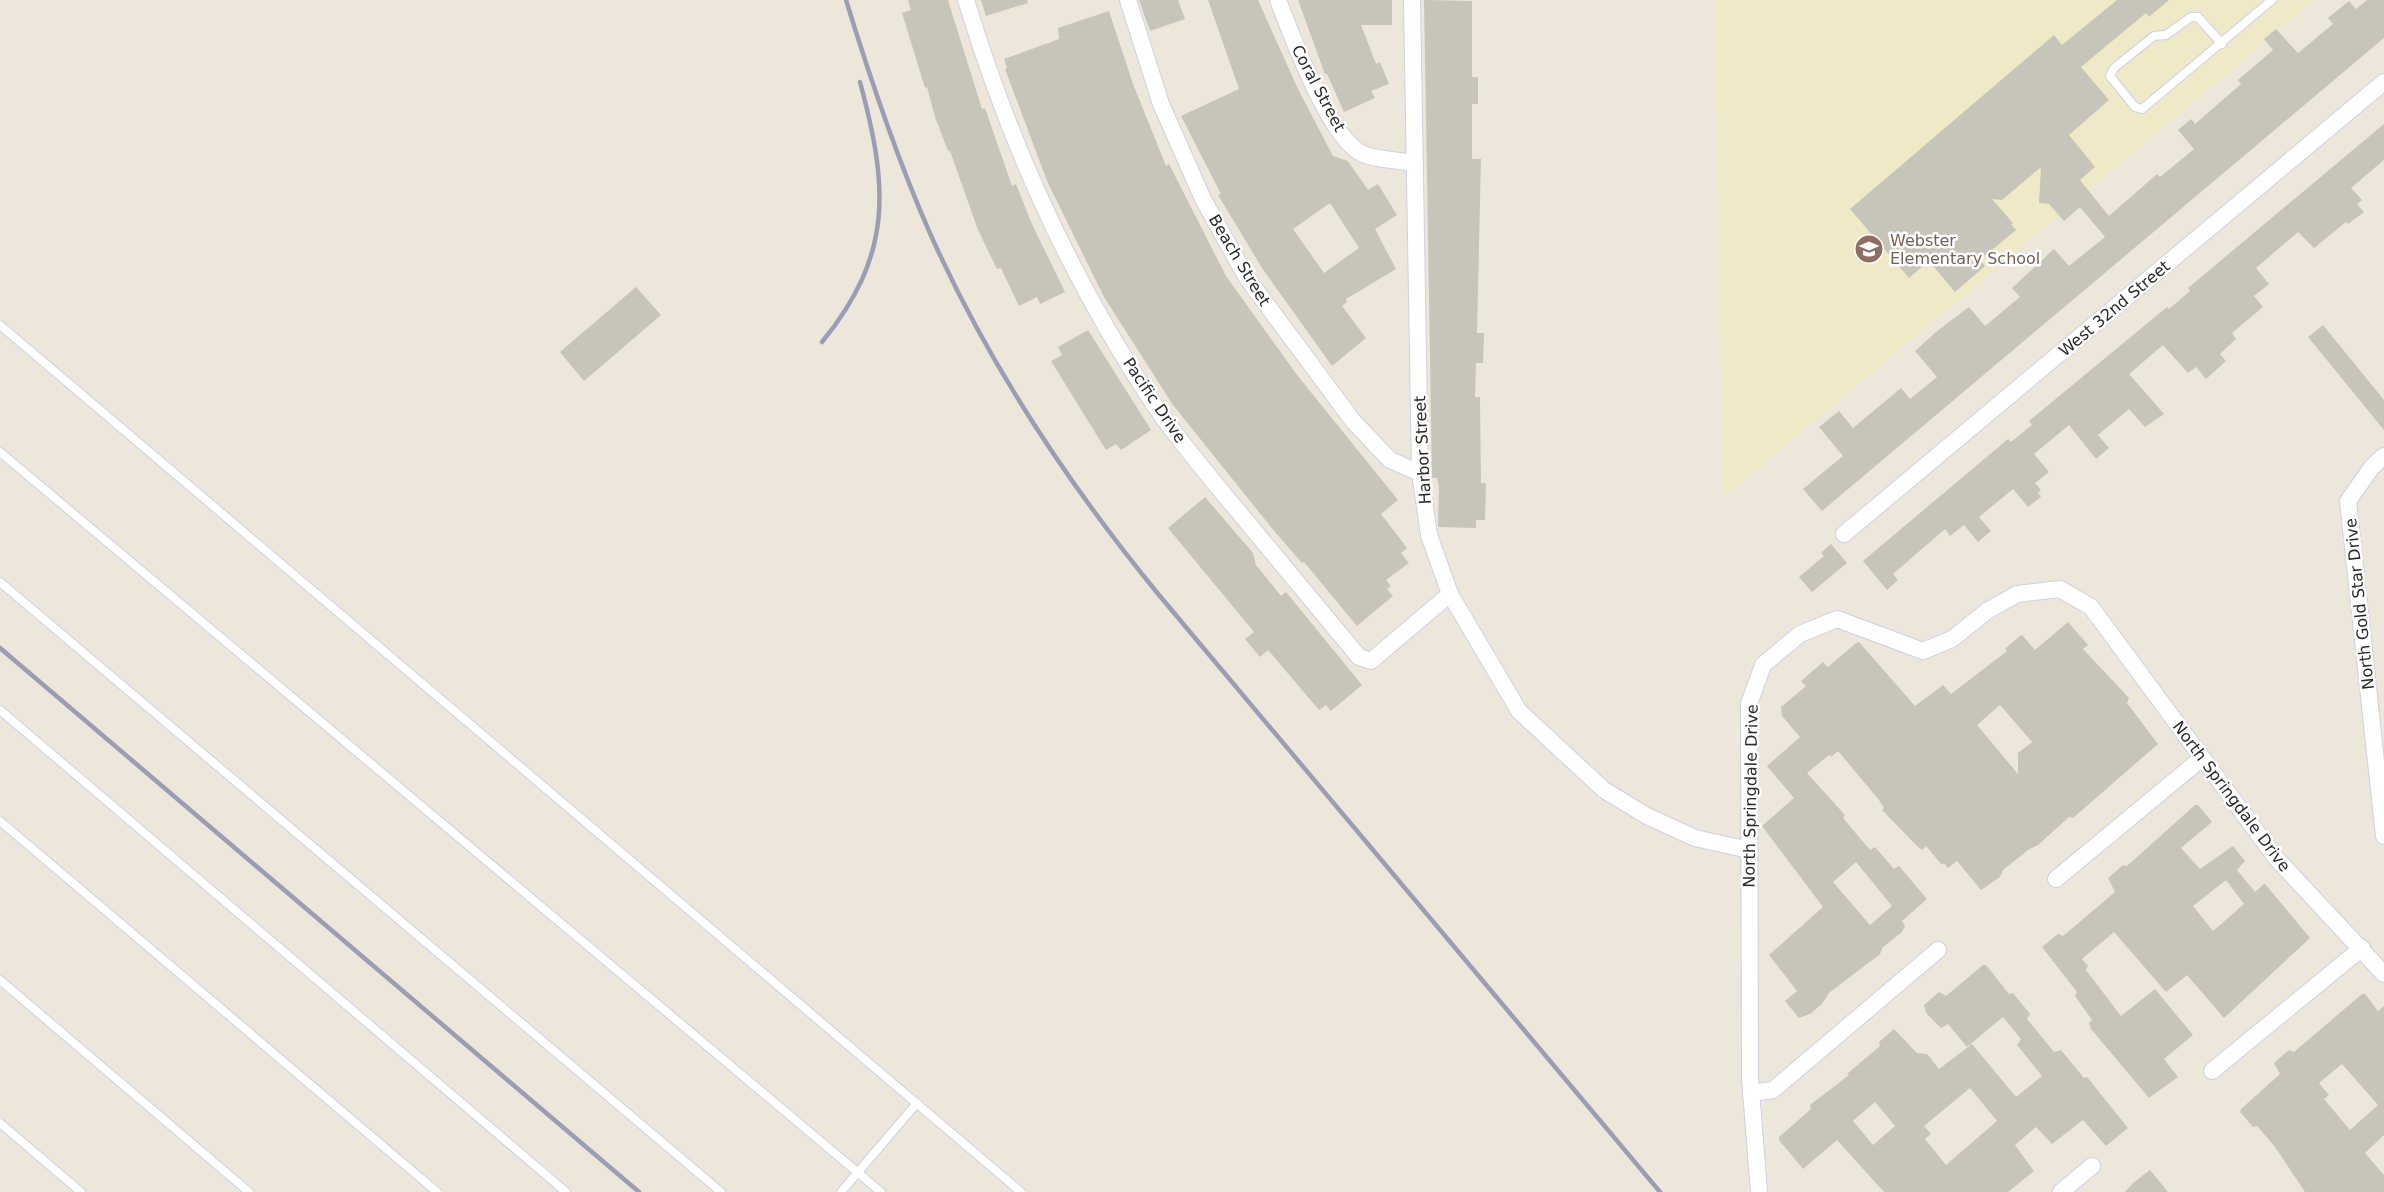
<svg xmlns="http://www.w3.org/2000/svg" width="2384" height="1192" font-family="'DejaVu Sans',sans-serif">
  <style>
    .education { fill: #efe9c8 }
    .building { fill: #c7c5b9; fill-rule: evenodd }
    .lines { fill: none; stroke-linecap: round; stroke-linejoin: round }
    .service-casing { stroke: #cfd0e3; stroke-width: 10 }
    .minor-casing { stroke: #cfd0e3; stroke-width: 18 }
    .service { stroke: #fff; stroke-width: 8 }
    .minor { stroke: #fff; stroke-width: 16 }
    .rail { stroke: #9d9cb5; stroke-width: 4.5 }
    .labels { text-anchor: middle; stroke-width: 5; stroke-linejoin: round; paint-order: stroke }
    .street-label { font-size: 16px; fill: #292929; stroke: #fff }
    .education-label { font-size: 16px; fill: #785e54; stroke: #fff; text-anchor: start }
  </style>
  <rect width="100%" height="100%" fill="#ece7da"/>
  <path class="education" d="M1715,0h600l-592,498z"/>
  <g class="building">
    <path d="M908,0h40l34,109 3,-1 27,78 4,-2 15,38 34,70 -25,12 -3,-7 -18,9 -18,-38 -4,1 -19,-39 -28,-79h-2l-13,-34 -8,-30 -2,1 -23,-75 9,-3z"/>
    <path d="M981,0h46l1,3 -42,13z"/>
    <path d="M1139,0h39l7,19 -35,12z"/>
    <path d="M1208,0h50l40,89 35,67 15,5 20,29 10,-6 19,31 -22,14 21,40 -50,30 1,3 -5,4 24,32 -34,28 -70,-98 -44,-73 3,-1 -40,-78 58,-27zM1330,203l29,45 -35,25 -31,-44z"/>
    <path d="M1298,0h94v25h-31l15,39 4,-2 9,22 -18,7 4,7 -31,14 -17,-38h-2z"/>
    <path d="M1424,0l48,1v76h6v27h-6v55h9l-4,174h7l-1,30h-7l-1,34h5l1,86h5l-1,37h-9v8l-38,-1 1,-41 -2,-8h-5z"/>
    <path d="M2117,0h52l-20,17 -3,-4 -65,54 28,33 -40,35 26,32 -15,13 29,36 48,-42 3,3 34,-28 -16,-19 13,-11 4,5 46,-40 -3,-4 35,-30 -9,-11 12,-10 22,24 35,-29 -5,-6 21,-17 7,8 11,-9h17v38l-562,473 -19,-22 40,-33 -24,-29 20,-16 14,17 48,-40 9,11 27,-22 -22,-26 21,-19 33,-25 16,19 35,-29 -8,-9 42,-39 15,17 36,-29 -25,-30 -16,14 -15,-17 -10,-1 2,-36 -39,33 -10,-1 21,24 -2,1 5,6 -36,30 5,6 -30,26 -26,-31 -20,17 -59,-69 204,-174 8,10z"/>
    <path d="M1109,11l24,73 33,82 3,-2 57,112 71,99 101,125 -17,14 26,34 -6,5 8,10 -23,17 5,6 -4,3 6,7 -36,30 -53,-64 -2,1 -27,-31 -102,-127 -69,-108 -57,-116 -42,-112 2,-1 -3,-9 55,-20 -1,-11z"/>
    <path d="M2384,124v36l-33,28 11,12 -5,4 7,8 -16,12 -2,-2 -32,26 -16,-16 -42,36 13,16 -15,12 9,11 -31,26 4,6 -16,15 6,7 -20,18 -10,-12 -8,6 -25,-28 -34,29 35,40 -19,13 -16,-18 -31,26 11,13 -13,11 -27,-34 -35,29 15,18 -14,11 6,7 -3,3 3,4 -13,10 -15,-18 -34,28 12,14 -13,11 -14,-17 -14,11 -5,-7 -52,45 5,6 -11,10 -24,-29 145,-122 3,3 21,-17 -3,-4 138,-114 2,2 21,-18 -2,-3z"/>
    <path d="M636,287l25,28 -77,66 -24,-29z"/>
    <path d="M2323,325l61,75v30l-76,-93z"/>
    <path d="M1088,330l63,100 -30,20 -5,-6 -10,6 -55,-89 11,-6 -4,-8z"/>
    <path d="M1205,497l48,56 3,12 25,31 5,-4 76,93 -31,26 -5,-6 -7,5 -51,-60 -8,7 -15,-18 9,-7 -86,-104z"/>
    <path d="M1831,544l16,19 -35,29 -13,-15 25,-21 -3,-3z"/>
    <path d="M2068,622l20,23 -5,4 46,49 -2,5 31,41 -85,74 -4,-1 -31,28 -10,5 -25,20 -3,7 -19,13 -24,-29 -9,7 -4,-5 -2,2 -16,-19 -4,4 -5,-4 -35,-36 2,-2 -5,-8 -41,-49 -7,6 -2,-2 -22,18 38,42 -2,3 27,32 5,-3 19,22 5,-3 28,33 -25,22 3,5 -3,6 -19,15 -3,7 -51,39 -7,11 -12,10 -11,4 -14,-17 12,-10 -28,-36 54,-48 -61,-81 32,-28 -27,-32 33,-29 -18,-21 -1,-9 25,-21 -5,-5 22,-19 5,5 28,-24 3,-1 56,64 28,-21 8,9 56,-43 -2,-2 15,-13 2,-1 13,15zM2000,705l32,37 -14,11v21l-41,-49zM1856,862l36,44 -22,19 -37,-43z"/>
    <path d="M2195,805h3l14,17 -31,26 19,21 33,-23 12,15 -8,9 18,22 9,-8 2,1 44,53 -86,80 -37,-43 -21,17 -52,-60 -32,27 6,7 -2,4 35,46 34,-27 38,46 -29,24 14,18 -29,21 -58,-69 -2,-6 3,-3 -17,-24 2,-4 -35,-45 16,-13 5,2 52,-44 -7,-14 15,-13 4,1zM2226,880l18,24 -31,27 -20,-25z"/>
    <path d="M1983,965h3l23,29 4,-1 17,21 -3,5 27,33 7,-2 23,28 3,-1 41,51 -22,18 -23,-26 -31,24 -16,-17 -21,18 19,26 -26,21h-124l-47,-52 -34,29 -24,-29v-3l32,-28 -1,-4 39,-30 -2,-1 33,-28 -1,-4 15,-13 23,24 10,1 12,15 33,-25 44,53 26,-21 -25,-31 4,-6 -18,-22 -36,30 -19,-23 -7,4 -15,-15 -2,-8 15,-13 7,4zM1970,1088l27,33 -51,44 -21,-26 6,-5 -7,-8zM1875,1102l20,24 -22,19 -20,-24z"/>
    <path d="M2362,994h3l13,17 6,-5v129l-19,18 19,22v17h-79l-30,-45 -18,-21 -4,1 -13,-15 1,-3 39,-35 -6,-11 15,-13 5,2zM2342,1064l36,41 -28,25 -26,-31 5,-4 -10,-12z"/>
    <path d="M2150,1170l18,22h-43l8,-9z"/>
  </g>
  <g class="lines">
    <g class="service-casing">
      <g id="service">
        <path d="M2222,44l-24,-27h-7l-25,18 -12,1 -40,32 -4,8 25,31 7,2 130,-109"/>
        <path d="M0,325l1021,867"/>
        <path d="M0,452l881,740"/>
        <path d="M0,582l721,610"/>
        <path d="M0,710l566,482"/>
        <path d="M0,821l437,371"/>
        <path d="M0,980l249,212"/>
        <path d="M0,1123l81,69"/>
        <path d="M841,1192l76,-89"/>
      </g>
    </g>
    <g class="minor-casing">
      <g id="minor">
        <path d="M966,0c43,142 105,279 187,403 25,37 55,72 84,107 41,49 81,98 122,147l12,4 79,-67"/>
        <path d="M1128,0l33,104 42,95 44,79 106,143 37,39 30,13"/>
        <path d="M1278,0c13,34 51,137 83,153 14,7 38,7 54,10"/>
        <path d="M1412,0l8,473 9,62 21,59 69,117 85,79 43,26 48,22 54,12"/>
        <path d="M2384,456l-12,11 -24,34 36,335"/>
        <path d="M1844,534l540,-452"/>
        <path d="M2056,879l146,-121"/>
        <path d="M2212,1071l150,-123"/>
        <path d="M1751,1093l22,-3 165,-140"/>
        <path d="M1759,1192l-9,-114 -1,-374 14,-39 37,-31 37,-15 86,32 29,-12 35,-28 30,-17 43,-5 31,18 185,251 108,116"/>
        <path d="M2061,1192l31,-26"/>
      </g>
    </g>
    <use href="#service" class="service"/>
    <use href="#minor" class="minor"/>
    <g class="rail">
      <path d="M846,0c24,78 50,156 83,231 58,131 139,253 230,364l501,597"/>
      <path d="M822,342c72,-88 66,-156 38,-260"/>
      <path d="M0,648l639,544"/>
    </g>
  </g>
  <defs>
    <g id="school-disc" transform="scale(1.5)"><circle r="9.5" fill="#8d6e63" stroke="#fff"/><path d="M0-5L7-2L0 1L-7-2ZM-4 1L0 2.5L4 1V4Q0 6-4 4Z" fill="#fff"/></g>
  </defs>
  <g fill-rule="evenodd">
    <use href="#school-disc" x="1869" y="249"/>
  </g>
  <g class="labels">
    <g class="street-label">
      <text transform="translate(1319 88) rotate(62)" y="6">Coral Street</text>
      <text transform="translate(1240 260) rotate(59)" y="6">Beach Street</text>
      <text transform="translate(2114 308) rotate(-40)" y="6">West 32nd Street</text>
      <text transform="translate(1155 400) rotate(56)" y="6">Pacific Drive</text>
      <text transform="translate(1422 450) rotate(-93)" y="6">Harbor Street</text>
      <text transform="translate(2359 604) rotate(-96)" y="6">North Gold Star Drive</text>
      <text transform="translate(1750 796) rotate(-89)" y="6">North Springdale Drive</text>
      <text transform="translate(2232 796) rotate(53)" y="6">North Springdale Drive</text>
    </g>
    <g class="education-label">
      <text x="1890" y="246">Webster<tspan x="1890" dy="18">Elementary School</tspan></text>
    </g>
  </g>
</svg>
